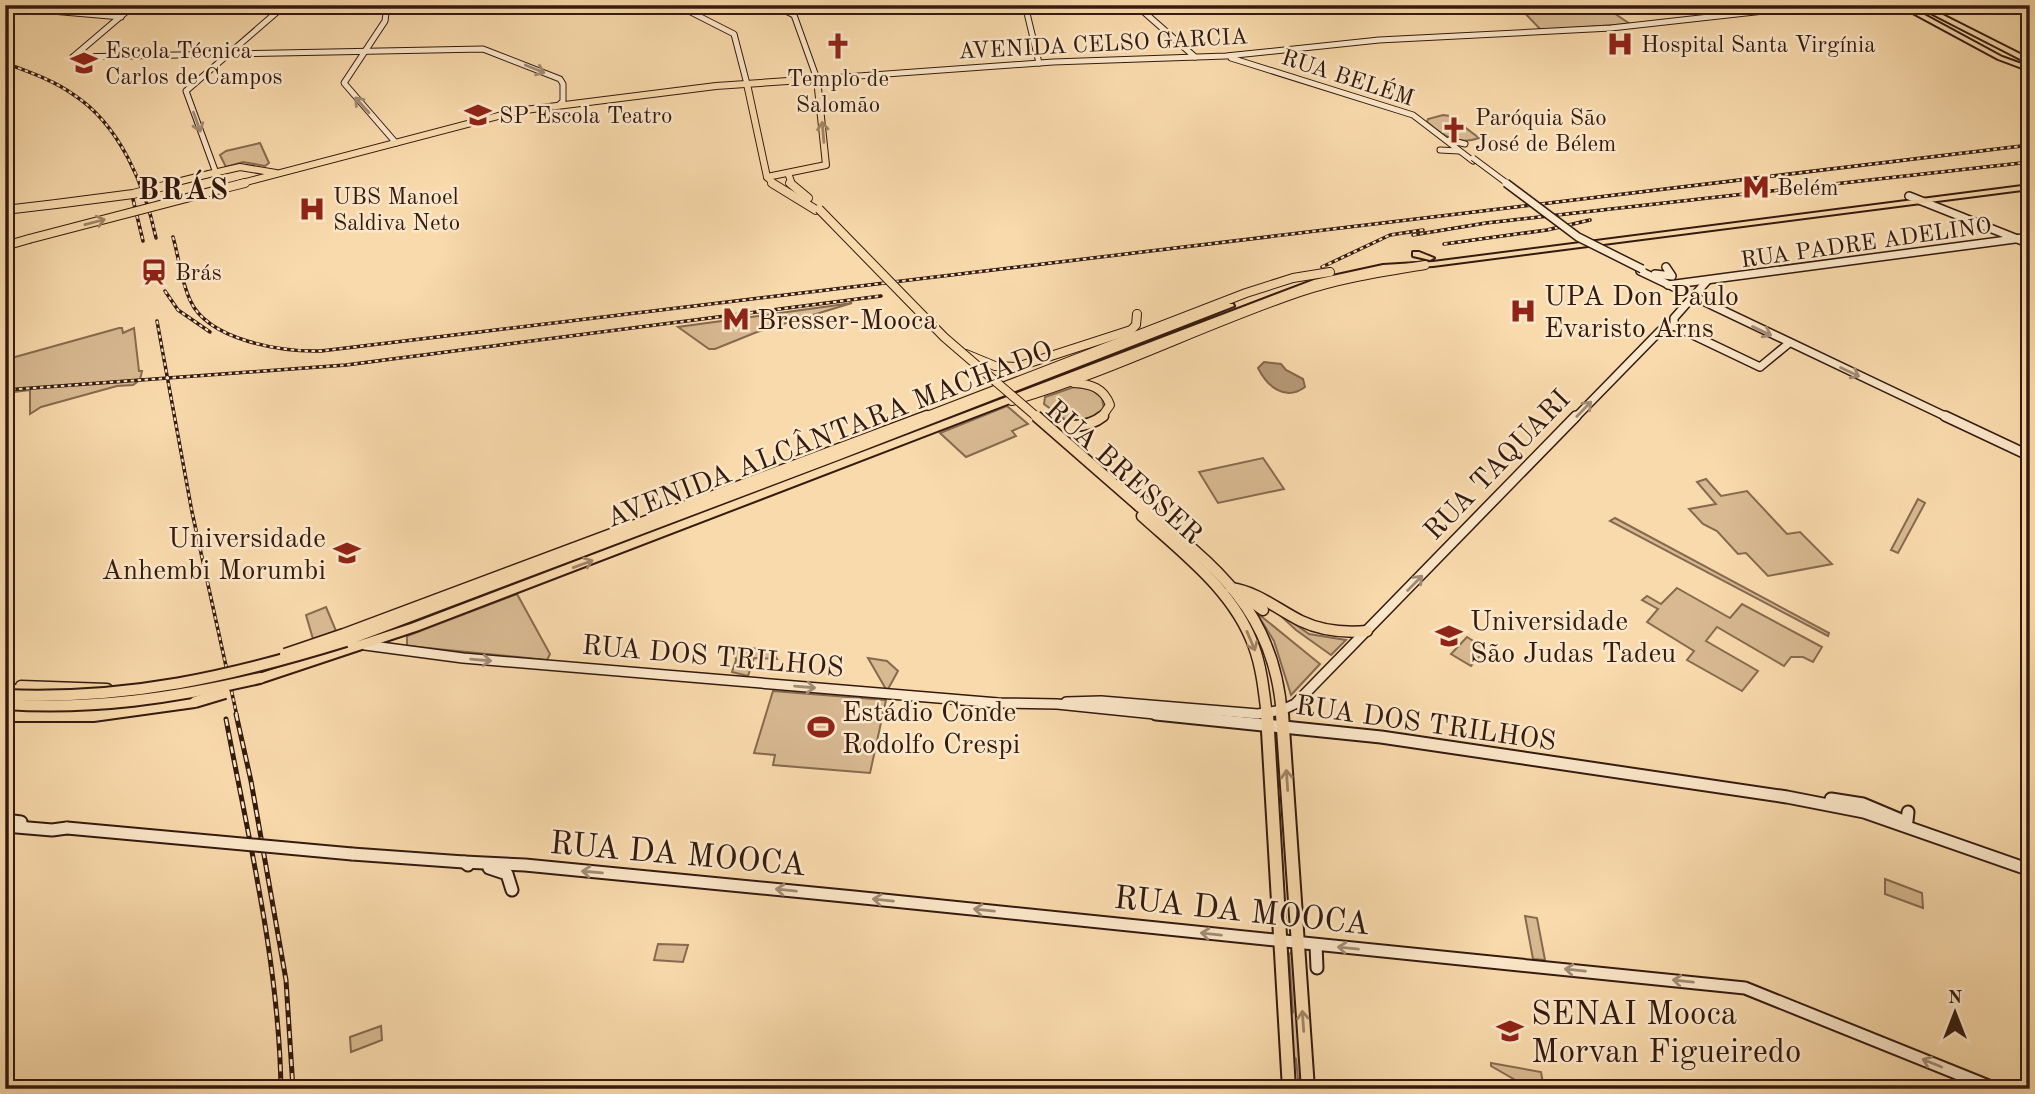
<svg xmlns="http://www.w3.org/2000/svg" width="2035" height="1094" font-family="'Old Standard TT',serif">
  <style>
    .green { fill: #d8b991; stroke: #866a50; stroke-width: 2 }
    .water { fill: #b69977; stroke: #82664d; stroke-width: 2 }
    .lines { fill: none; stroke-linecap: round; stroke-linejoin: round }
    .secondary-far3-casing { stroke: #341a0f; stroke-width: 7 }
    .secondary-far2-casing { stroke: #341a0f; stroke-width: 10 }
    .secondary-far1-casing { stroke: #341a0f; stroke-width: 12 }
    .secondary-casing { stroke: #341a0f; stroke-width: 15 }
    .primary-far3-casing { stroke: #341a0f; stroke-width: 8 }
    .primary-far2-casing { stroke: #341a0f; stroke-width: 10 }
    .primary-far1-casing { stroke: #341a0f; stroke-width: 13 }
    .primary-casing { stroke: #341a0f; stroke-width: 16 }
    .trunk-casing { stroke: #341a0f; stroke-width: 4 }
    .secondary-far3 { stroke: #fbe7c9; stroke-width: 5 }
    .secondary-far2 { stroke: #fbe7c9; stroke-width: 7 }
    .secondary-far1 { stroke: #fbe7c9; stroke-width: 9 }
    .secondary { stroke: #fbe7c9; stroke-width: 11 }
    .primary-far3 { stroke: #f9daac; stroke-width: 6 }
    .primary-far2 { stroke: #f9daac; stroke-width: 8 }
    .primary-far1 { stroke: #f9daac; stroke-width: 10 }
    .primary { stroke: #f9daac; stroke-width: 12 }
    .trunk { fill: #f9daac; fill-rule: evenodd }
    .rail-far1-casing { stroke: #341a0f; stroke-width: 3.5 }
    .rail-casing { stroke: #341a0f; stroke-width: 5 }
    .rail-far1 { stroke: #fbe7c9; stroke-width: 2; stroke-dasharray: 3.5; stroke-linecap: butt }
    .rail { stroke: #fbe7c9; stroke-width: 2.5; stroke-dasharray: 7; stroke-linecap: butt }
    .secondary-bridge-far2-casing { stroke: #341a0f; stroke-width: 7; stroke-linecap: butt }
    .secondary-bridge-far1-casing { stroke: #341a0f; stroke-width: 10; stroke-linecap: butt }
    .secondary-bridge-casing { stroke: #341a0f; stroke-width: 15; stroke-linecap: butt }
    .primary-bridge-far2-casing { stroke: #341a0f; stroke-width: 8; stroke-linecap: butt }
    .primary-bridge-far1-casing { stroke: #341a0f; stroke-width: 10; stroke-linecap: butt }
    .primary-bridge-casing { stroke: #341a0f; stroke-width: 13; stroke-linecap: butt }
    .trunk-bridge-casing { stroke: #341a0f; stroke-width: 14; stroke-linecap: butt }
    .secondary-bridge-far2 { stroke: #fbe7c9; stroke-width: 5 }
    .secondary-bridge-far1 { stroke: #fbe7c9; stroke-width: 7 }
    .secondary-bridge { stroke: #fbe7c9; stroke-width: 11 }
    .primary-bridge-far2 { stroke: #f9daac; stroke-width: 6 }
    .primary-bridge-far1 { stroke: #f9daac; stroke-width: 8 }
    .primary-bridge { stroke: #f9daac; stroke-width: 10 }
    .trunk-bridge { stroke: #f9daac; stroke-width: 10 }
    .oneway { stroke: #a18b75 }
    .oneway2 { stroke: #a08465 }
    .labels { text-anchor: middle; stroke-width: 5; stroke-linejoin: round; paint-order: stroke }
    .far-street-label { font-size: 23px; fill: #341a0f; stroke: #fbe7c9 }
    .far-poi-label { font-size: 23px; fill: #341a0f; stroke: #fbe7c9; text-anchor: start }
    .poi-label { font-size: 28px; fill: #341a0f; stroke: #fbe7c9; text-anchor: start }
    .street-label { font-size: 28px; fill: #341a0f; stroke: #fbe7c9 }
    .far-district-label { font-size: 30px; font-weight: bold; letter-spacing: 2px; fill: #341a0f; stroke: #fbe7c9 }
    .near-street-label { font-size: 33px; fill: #341a0f; stroke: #fbe7c9 }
    .near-poi-label { font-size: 33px; fill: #341a0f; stroke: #fbe7c9; text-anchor: start }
  </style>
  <rect width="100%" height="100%" fill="#f9daac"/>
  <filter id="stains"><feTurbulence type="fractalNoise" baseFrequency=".00286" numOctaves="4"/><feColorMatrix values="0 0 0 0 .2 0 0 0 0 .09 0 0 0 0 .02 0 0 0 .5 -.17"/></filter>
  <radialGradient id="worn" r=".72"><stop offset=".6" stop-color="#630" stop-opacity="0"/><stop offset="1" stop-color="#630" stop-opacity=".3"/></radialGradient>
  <g class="green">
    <path d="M1517,5h85l28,19 -89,6z"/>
    <path d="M1443,115l7,1 29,22c-21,8 -36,-2 -52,-16l1,-3z"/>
    <path d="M260,143l9,20 -4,3 -22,-4 -17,5 -6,-12 6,-4z"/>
    <path d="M852,303l-95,29 -42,17h-6l-31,-22z"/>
    <path d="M119,328h3l1,5 11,-5 5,43h3l-2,9 -7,5 -16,1 -76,21 -11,7v-24l-25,3v-32l3,-2z"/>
    <path d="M1074,387l17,2 11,9 2,11 -11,10 -27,1 -22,-16 1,-7z"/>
    <path d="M1007,406l21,18 -16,7 4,5 -50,21 -26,-24z"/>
    <path d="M1263,458l21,31 -66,14 -19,-31z"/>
    <path d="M1706,479l15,17 26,-5 40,43 13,-2 32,32 -64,12 -22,-23 -8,1 -21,-23 -14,-7 -14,-15 27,-5 -19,-22z"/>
    <path d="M1918,499l7,4 -27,50 -7,-3z"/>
    <path d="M1615,518l214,115 -1,3 -218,-115z"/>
    <path d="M1677,588l53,30 12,-14 80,43 -9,15 -10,-5h-12l-7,9 -67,-39 -11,14 52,30 -16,20 -55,-31 7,-9 -47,-29 11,-13 -16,-9 5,-4 14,8z"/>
    <path d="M517,594l33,60 -3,6 -140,-14v-10z"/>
    <path d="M1270,606l39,28 37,6 -15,15 -35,-25z"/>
    <path d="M326,607l10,24 -23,8 -7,-24z"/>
    <path d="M1256,612l64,52 -29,31 -17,-54z"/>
    <path d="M1467,637l19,12 -15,17 -20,-12z"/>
    <path d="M734,647l38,3 5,9 -23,-1 -6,18 -16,-4 4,-12z"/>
    <path d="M868,658l19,3 11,10 -11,20z"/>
    <path d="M773,691l113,9 -16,73 -97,-8 2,-10 -21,-2z"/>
    <path d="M1885,879l37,14 1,15 -38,-14z"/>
    <path d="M1525,916l12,2 8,42 -12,-1z"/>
    <path d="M658,944l30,1 -5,17 -29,-2z"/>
    <path d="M1292,951l1,1 10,128 -5,-1 -2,-20 -5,-5 -2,-38 4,-4 -4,-57z"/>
    <path d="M381,1026l1,14 -31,12 -1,-15z"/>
    <path d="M1491,1063l50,9 3,17h-13l-40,-23z"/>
  </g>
  <path class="water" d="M1264,362l17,2 5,6 17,9 2,8c-20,15 -38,-1 -47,-19z"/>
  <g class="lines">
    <g class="secondary-far3-casing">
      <g id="secondary-far3">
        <path d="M387,5l-2,16 -41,62 52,60"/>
        <path d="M677,5l57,29 13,50"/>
        <path d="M774,5l20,10 23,64 236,-17 173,-6 153,-16 232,-12 206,-23"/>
        <path d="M1025,5l14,58"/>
        <path d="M1136,5l59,52"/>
        <path d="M5,7l116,10"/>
        <path d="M73,57l410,-8 77,30 3,5v17l-4,4"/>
        <path d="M73,57l61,-52"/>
        <path d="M1231,58l182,57 60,46"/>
        <path d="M2024,91l6,3"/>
        <path d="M1449,140l16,4"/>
        <path d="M1440,150l19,1"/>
        <path d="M216,173l-30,-82 99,-86"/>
      </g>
    </g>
    <g class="secondary-far2-casing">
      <g id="secondary-far2">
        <path d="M1909,196l121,48"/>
        <path d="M1640,271l309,147"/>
        <path d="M1655,274l17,2 -6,-9"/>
        <path d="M1668,285l362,-48"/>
        <path d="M1674,326l86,41 28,-23"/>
        <path d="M1674,326v-8l33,-37"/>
        <path d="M1575,418l85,-87 14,-5"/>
      </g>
    </g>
    <g class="secondary-far1-casing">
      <g id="secondary-far1">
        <path d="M1945,416l85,40"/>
        <path d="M365,645l98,13 535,45 59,1 117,12"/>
        <path d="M1066,702l35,-1 157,13 24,-4 13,-6 281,-288"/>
      </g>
    </g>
    <g class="secondary-casing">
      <g id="secondary">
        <path d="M1156,714l225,23 406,60 77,15 166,58"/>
        <path d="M1831,799l32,5 38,16"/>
        <path d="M5,820l16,2"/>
        <path d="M1897,822l10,-1 1,-9"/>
        <path d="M5,826l47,4 15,-2"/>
        <path d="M352,854l112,8 4,3"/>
        <path d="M464,862l61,3 329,32 891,91 251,101"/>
        <path d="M489,868l18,6 5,16"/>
        <path d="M1316,945l1,23"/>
      </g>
    </g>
    <g class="primary-far3-casing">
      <g id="primary-far3">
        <path d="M747,84l20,93 7,7"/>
        <path d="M788,173l4,11"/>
        <path d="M209,174l31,-7 36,6"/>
        <path d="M238,184l279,-73 199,-25 101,-7 9,86 -59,12"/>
      </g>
    </g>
    <g class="primary-far2-casing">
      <g id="primary-far2">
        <path d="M772,183l44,27"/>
        <path d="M790,183l18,15"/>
        <path d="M221,189l24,-6"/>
        <path d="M5,210l51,-6"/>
        <path d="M5,246l24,-7"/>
        <path d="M966,354l29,12 22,1 114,-37 5,-5 1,-11"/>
        <path d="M1074,383c17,1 30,5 36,22l-9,13"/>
        <path d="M1012,401c99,-29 191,-76 288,-109 41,-14 83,-20 125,-27"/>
        <path d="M922,418l324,-125 47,-15 37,-6"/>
      </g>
    </g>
    <g class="primary-far1-casing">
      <g id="primary-far1">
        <path d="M1042,420c19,7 44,10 61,-4"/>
        <path d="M1136,492l17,18"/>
        <path d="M1139,506c77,59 136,106 143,210"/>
        <path d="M1142,516c41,37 93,76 112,131 8,22 10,46 13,69"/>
        <path d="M1231,588c27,4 46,21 70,33 21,10 43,12 66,10"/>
        <path d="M1241,594l22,16"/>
        <path d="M344,634l583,-218"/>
        <path d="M21,686l86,3"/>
        <path d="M5,689l21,2"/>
      </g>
    </g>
    <g class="primary-casing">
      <g id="primary">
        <path d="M1267,714l22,375"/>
        <path d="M1282,714l26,375"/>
      </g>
    </g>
    <g class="trunk-casing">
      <g id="trunk">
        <path d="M1898,5h8l96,52 28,10v4l-32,-12z"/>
        <path d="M1915,5h8l107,54v5z"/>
        <path d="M2030,185v4l-597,77 -50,3 -63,15 -901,346 -159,53 -4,-2 -2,-3 2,-3 90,-30 -4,-1 -2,-3 2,-3 490,-182 395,-152h6l1,2 -396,154 -482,182 55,-18 903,-344 69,-15 50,-3z"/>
        <path d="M1413,252h6l15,6 -4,2 -17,-4z"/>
        <path d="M195,697l4,2 2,3 -2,3 -4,2 -101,14h-89v-10h89z"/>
      </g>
    </g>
    <use href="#secondary-far3" class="secondary-far3"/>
    <use href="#secondary-far2" class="secondary-far2"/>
    <use href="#secondary-far1" class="secondary-far1"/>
    <use href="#secondary" class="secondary"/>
    <use href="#primary-far3" class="primary-far3"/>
    <use href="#primary-far2" class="primary-far2"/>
    <use href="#primary-far1" class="primary-far1"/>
    <use href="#primary" class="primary"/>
    <use href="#trunk" class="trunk"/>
    <g class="rail-far1-casing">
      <g id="rail-far1">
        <path d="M5,63c24,9 48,17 69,32 46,30 71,91 82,143"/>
        <path d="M132,195l11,46"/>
        <path d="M1413,235l73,-12 544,-61"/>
        <path d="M173,237c6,21 8,44 17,63 18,41 93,52 131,51l1709,-206"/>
        <path d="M1444,244l103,-14 43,-10"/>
        <path d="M1322,267l68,-32 33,-5"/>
        <path d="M165,291l13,19 32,22"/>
        <path d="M157,321l35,191 45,204"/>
        <path d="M5,390l341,-25 535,-69"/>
      </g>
    </g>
    <g class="rail-casing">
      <g id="rail">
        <path d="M236,714l15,67 35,199 7,109"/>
        <path d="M226,719c23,122 53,245 55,370"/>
      </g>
    </g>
    <use href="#rail-far1" class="rail-far1"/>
    <use href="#rail" class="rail"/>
    <g class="secondary-bridge-far2-casing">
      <path id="secondary-bridge-far2" d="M1473,158l35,26"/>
    </g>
    <g class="secondary-bridge-far1-casing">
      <path id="secondary-bridge-far1" d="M1506,183l72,54 64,32"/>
    </g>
    <g class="secondary-bridge-casing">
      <path id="secondary-bridge" d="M67,828l285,26"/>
    </g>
    <g class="primary-bridge-far2-casing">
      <path id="primary-bridge-far2" d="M169,184l40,-10"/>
    </g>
    <g class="primary-bridge-far1-casing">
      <g id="primary-bridge-far1">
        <path d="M56,204l77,-10 43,-11"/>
        <path d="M819,209l125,128 94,81"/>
        <path d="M29,239l192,-50"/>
      </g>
    </g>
    <g class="primary-bridge-casing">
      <g id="primary-bridge">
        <path d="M1036,416l103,90"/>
        <path d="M285,654l59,-20"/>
      </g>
    </g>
    <g class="trunk-bridge-casing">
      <g id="trunk-bridge">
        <path d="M5,695c124,5 224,-18 341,-54"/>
        <path d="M195,702l30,-9"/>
        <path d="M5,704c87,6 170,-6 255,-26"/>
      </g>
    </g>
    <use href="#secondary-bridge-far2" class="secondary-bridge-far2"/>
    <use href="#secondary-bridge-far1" class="secondary-bridge-far1"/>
    <use href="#secondary-bridge" class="secondary-bridge"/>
    <use href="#primary-bridge-far2" class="primary-bridge-far2"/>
    <use href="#primary-bridge-far1" class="primary-bridge-far1"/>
    <use href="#primary-bridge" class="primary-bridge"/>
    <use href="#trunk-bridge" class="trunk-bridge"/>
  </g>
  <defs><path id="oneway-shaft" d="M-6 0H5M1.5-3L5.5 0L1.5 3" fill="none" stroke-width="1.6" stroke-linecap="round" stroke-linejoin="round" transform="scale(1.75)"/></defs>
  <g class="oneway">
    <use href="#oneway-shaft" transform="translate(535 69) rotate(22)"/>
    <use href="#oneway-shaft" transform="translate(362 105) rotate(-132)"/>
    <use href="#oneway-shaft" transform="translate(197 122) rotate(70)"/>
    <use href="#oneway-shaft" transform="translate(1762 331) rotate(25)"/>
    <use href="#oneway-shaft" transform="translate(1850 372) rotate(25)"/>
    <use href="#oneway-shaft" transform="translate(1584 409) rotate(-46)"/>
    <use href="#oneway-shaft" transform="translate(1415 583) rotate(-45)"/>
    <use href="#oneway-shaft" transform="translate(481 660) rotate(5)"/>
    <use href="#oneway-shaft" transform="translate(805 687) rotate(5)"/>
    <use href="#oneway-shaft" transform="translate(592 872) rotate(-175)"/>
    <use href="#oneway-shaft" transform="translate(786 890) rotate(-174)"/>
    <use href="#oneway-shaft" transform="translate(883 900) rotate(-174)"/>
    <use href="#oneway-shaft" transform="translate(984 910) rotate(-174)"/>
    <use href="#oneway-shaft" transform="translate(1211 934) rotate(-174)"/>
    <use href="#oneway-shaft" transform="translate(1348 948) rotate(-174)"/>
    <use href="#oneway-shaft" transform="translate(1575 970) rotate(-174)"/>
    <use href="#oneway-shaft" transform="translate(1683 981) rotate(-174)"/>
    <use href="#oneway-shaft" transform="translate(1932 1063) rotate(-158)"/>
  </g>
  <g class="oneway2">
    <use href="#oneway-shaft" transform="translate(823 132) rotate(-95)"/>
    <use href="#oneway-shaft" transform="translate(95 222) rotate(-15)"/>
    <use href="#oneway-shaft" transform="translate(583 564) rotate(-20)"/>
    <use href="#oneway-shaft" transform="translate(1251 641) rotate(67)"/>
    <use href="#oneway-shaft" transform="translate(1287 780) rotate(-94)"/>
    <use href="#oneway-shaft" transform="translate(1303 1021) rotate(-94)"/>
  </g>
  <defs>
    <g id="hospital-bare" transform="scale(2.1)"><path d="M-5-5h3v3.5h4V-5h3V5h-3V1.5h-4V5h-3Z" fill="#8f2418" stroke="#fbe7c9" stroke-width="2.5" paint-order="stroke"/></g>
    <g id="church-bare" transform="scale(2.1)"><path d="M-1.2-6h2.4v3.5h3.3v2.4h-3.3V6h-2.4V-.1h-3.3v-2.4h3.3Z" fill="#8f2418" stroke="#fbe7c9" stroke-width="2.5" paint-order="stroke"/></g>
    <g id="university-bare" transform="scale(2.1)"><path d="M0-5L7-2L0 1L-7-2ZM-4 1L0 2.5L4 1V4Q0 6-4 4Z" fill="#8f2418" stroke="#fbe7c9" stroke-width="2.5" paint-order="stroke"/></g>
    <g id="metro-bare" transform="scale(2.1)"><path d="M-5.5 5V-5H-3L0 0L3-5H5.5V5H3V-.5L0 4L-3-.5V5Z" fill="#8f2418" stroke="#fbe7c9" stroke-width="2.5" paint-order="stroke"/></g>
    <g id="station-bare" transform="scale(2.1)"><path d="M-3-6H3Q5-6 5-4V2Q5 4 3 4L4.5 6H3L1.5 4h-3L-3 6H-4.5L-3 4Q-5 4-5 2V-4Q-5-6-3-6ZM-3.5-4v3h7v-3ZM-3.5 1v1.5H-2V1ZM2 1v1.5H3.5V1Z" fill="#8f2418" stroke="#fbe7c9" stroke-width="2.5" paint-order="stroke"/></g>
    <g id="stadium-bare" transform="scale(2.1)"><path d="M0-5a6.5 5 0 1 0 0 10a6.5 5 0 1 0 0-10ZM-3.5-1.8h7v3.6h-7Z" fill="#8f2418" stroke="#fbe7c9" stroke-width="2.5" paint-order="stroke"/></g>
  </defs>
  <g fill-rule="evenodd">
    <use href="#hospital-bare" x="1620" y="44"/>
    <use href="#church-bare" x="838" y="46"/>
    <use href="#university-bare" x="84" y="63"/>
    <use href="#university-bare" x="478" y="115"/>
    <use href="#church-bare" x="1454" y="130"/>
    <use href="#metro-bare" x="1756" y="187"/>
    <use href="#hospital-bare" x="312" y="209"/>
    <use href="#station-bare" x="154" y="272"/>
    <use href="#hospital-bare" x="1523" y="311"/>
    <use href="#metro-bare" x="736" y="319"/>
    <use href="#university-bare" x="347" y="553"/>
    <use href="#university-bare" x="1449" y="636"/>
    <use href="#stadium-bare" x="821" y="727"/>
    <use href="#university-bare" x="1510" y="1031"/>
  </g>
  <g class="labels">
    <g class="far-street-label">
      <text transform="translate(1103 43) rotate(-3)" y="8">AVENIDA CELSO GARCIA</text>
      <text transform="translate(1348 77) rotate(18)" y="8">RUA BELÉM</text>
      <text transform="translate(1866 242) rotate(-8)" y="8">RUA PADRE ADELINO</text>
    </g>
    <g class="far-poi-label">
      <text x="1641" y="52">Hospital Santa Virgínia</text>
      <text x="105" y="58">Escola Técnica<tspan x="105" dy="26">Carlos de Campos</tspan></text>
      <text x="838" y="86" text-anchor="middle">Templo de<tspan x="838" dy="26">Salomão</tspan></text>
      <text x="499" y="123">SP Escola Teatro</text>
      <text x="1475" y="125">Paróquia São<tspan x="1475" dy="26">José de Bélem</tspan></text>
      <text x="1777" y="195">Belém</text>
      <text x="333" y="204">UBS Manoel<tspan x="333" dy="26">Saldiva Neto</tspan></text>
      <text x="175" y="280">Brás</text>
    </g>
    <g class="poi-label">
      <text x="1544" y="305">UPA Don Paulo<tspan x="1544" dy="32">Evaristo Arns</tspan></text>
      <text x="757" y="329">Bresser-Mooca</text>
      <text x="326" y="547" text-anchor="end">Universidade<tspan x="326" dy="32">Anhembi Morumbi</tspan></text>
      <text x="1470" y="630">Universidade<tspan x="1470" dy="32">São Judas Tadeu</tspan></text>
      <text x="842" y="721">Estádio Conde<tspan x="842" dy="32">Rodolfo Crespi</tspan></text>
    </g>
    <g class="street-label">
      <text transform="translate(829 433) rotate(-21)" y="10">AVENIDA ALCÂNTARA MACHADO</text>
      <text transform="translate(1496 464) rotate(-46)" y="10">RUA TAQUARI</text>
      <text transform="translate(1125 471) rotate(42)" y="10">RUA BRESSER</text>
      <text transform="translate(713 655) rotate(5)" y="10">RUA DOS TRILHOS</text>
      <text transform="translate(1426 722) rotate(8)" y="10">RUA DOS TRILHOS</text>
    </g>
    <g class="far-district-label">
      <text x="184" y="199">BRÁS</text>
    </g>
    <g class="near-street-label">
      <text transform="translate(678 852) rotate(5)" y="12">RUA DA MOOCA</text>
      <text transform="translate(1242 909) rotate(6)" y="12">RUA DA MOOCA</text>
    </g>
    <g class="near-poi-label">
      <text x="1531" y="1024">SENAI Mooca<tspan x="1531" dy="38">Morvan Figueiredo</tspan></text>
    </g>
  </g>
  <rect width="2035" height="1094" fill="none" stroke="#f9daac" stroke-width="28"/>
  <rect x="7" y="7" width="2021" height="1080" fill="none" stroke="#341a0f" stroke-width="3.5"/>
  <rect x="14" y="14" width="2007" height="1066" fill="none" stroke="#341a0f" stroke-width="2"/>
  <g transform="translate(1955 1013)" stroke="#fbe7c9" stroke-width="5" paint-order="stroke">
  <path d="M0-5L12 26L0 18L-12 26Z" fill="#341a0f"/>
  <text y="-10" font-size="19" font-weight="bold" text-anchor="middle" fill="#341a0f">N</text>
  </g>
  <rect width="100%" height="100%" filter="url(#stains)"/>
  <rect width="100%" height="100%" fill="url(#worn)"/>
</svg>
